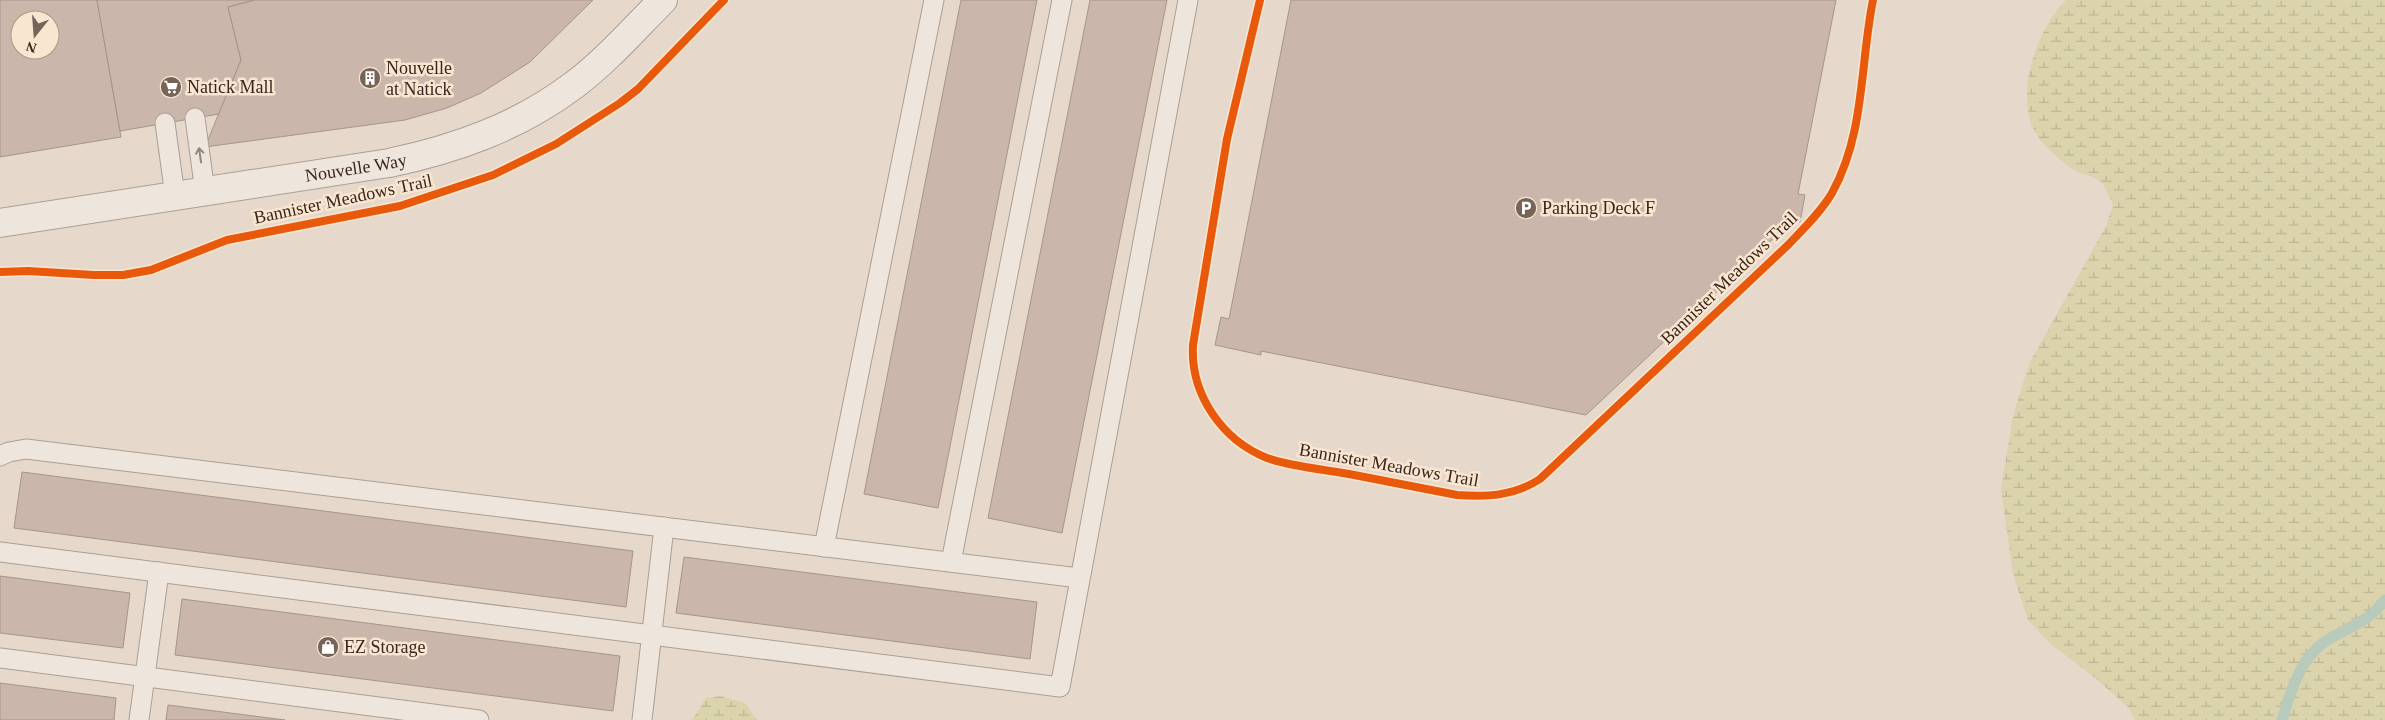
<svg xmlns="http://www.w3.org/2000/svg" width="2385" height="720" font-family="Georgia,serif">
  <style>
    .wetland { fill: url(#wetland-marsh) }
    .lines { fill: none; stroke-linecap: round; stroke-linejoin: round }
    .stream { stroke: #b7cabb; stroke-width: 11 }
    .building { fill: #cab6ab; stroke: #a7948a; fill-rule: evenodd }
    .lane-casing { stroke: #ab9f95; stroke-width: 21 }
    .street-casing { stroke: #ab9f95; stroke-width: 30 }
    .lane { stroke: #eee6dd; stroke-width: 19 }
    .street { stroke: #eee6dd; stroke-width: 28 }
    .cycleway-casing { stroke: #f9e6d0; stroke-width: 11 }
    .cycleway { stroke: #e8590c; stroke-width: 8 }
    .oneway { stroke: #94867c }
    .labels { text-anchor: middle; stroke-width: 5; stroke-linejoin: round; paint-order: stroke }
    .poi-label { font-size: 18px; fill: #3b251c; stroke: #f9e6d0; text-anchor: start }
    .street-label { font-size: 18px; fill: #3b251c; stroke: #f9e6d0 }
  </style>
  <defs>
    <pattern id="wetland-marsh" width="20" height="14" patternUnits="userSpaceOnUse" patternTransform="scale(1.25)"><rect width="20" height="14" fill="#dad3ac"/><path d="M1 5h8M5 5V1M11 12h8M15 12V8" fill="none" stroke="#bcb593"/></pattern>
  </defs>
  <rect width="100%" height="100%" fill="#e6d9cb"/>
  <g class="wetland">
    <path d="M2066,0h319v720h-250l-6,-12 -35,-31 -42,-32 -24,-25 -15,-46 -12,-85 12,-73 17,-54 76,-136 7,-22c-4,-6 -7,-16 -11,-21 -8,-8 -25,-9 -34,-17 -10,-8 -23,-19 -30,-29 -26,-39 -2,-107 28,-137z"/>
    <path d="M722,696l23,7 12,17h-65l14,-22z"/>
  </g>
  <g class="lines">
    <path class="stream" d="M2282,720c9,-29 19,-65 47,-81 22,-13 39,-17 56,-39"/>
  </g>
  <g class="building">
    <path d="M0,0h97l24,137 -121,20zM20,20h30v30h-30z"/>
    <path d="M97,0h158l-27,7 13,53 -22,54 -99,17z"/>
    <path d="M255,0h338l-63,62 -49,31 -34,15 -42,12 -200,27 36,-87 -13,-53z"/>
    <path d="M961,0h76l-99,508 -74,-14z"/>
    <path d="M1090,0h77l-105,533 -74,-15z"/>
    <path d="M1291,0h545l-38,194 7,1 -5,27 -7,-2 -207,195 -325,-64v4l-46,-10 6,-28 8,2z"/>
    <path d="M22,472l611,79 -7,56 -612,-79z"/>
    <path d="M684,557l353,45 -7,57 -354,-46z"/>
    <path d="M0,576l130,17 -7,55 -123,-15z"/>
    <path d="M182,599l438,57 -7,55 -438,-56z"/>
    <path d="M0,683l116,15 -2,22h-114z"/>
    <path d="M168,705l117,15h-119z"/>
  </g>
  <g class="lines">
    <g class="lane-casing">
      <g id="lane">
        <path d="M195,118l10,74"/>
        <path d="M165,123l10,73"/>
        <path d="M0,456l9,-4 17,-3 1053,129"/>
        <path d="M824,547l110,-547"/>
        <path d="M0,552l1060,135 128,-687"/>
        <path d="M951,562l111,-562"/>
        <path d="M0,658l479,62"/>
        <path d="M139,720l20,-148"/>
        <path d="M642,720l22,-193"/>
      </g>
    </g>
    <g class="street-casing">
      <g id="street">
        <path id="s1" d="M0,223l389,-60c67,-14 129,-36 185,-78 33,-25 60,-56 89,-85"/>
      </g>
    </g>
    <use href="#lane" class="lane"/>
    <use href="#street" class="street"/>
    <g class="cycleway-casing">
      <g id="cycleway">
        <path d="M1260,0l-33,139 -34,206c-3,49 29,95 74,113 26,9 55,11 82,16 36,7 72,14 108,21 31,2 57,1 83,-16l248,-234c15,-16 33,-33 44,-52 33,-59 28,-129 41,-193"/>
        <path d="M0,272l28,-1 66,4h29l28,-5 76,-30 173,-34 93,-31 63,-31 64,-41 18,-14 86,-89"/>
      </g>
    </g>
    <use href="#cycleway" class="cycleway"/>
  </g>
  <defs><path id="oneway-shaft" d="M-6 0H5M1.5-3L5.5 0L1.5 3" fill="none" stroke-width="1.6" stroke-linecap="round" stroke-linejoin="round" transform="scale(1.25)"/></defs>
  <use class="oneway" href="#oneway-shaft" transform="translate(200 155) rotate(-98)"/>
  <defs>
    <g id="building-disc" transform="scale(1.125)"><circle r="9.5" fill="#776459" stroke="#f9e6d0"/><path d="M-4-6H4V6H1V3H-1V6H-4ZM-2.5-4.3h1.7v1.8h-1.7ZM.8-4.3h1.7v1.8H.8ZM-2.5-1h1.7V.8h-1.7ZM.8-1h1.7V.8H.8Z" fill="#fff"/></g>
    <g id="supermarket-disc" transform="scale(1.125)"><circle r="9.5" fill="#776459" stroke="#f9e6d0"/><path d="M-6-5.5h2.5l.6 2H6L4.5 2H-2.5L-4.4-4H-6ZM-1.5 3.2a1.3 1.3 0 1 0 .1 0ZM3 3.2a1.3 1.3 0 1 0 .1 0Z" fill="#fff"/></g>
    <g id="parking-disc" transform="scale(1.125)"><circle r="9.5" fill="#776459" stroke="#f9e6d0"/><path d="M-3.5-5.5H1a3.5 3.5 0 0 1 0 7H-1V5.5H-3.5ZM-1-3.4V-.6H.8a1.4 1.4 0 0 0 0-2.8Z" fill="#fff"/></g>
    <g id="shop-disc" transform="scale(1.125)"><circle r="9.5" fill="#776459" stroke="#f9e6d0"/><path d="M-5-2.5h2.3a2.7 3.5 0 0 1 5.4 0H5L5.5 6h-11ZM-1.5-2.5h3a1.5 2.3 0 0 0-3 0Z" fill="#fff"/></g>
  </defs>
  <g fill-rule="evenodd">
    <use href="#building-disc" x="370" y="78"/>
    <use href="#supermarket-disc" x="171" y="87"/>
    <use href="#parking-disc" x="1526" y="208"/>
    <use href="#shop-disc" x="328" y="647"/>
  </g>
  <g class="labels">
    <g class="poi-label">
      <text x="386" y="74">Nouvelle<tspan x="386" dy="21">at Natick</tspan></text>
      <text x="187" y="93">Natick Mall</text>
      <text x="1542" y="214">Parking Deck F</text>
      <text x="344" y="653">EZ Storage</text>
    </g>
    <g class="street-label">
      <text dy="6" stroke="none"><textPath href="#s1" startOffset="360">Nouvelle Way</textPath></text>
      <text transform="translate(343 199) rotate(-12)" y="6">Bannister Meadows Trail</text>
      <text transform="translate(1729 278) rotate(-44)" y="6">Bannister Meadows Trail</text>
      <text transform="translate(1389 465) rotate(10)" y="6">Bannister Meadows Trail</text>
    </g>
  </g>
  <g transform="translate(35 35) rotate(197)"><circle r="24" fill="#f9e6d0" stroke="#ad9988"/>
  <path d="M0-4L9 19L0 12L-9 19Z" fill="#776459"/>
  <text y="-8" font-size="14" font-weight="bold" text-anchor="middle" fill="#3b251c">N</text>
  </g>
</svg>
